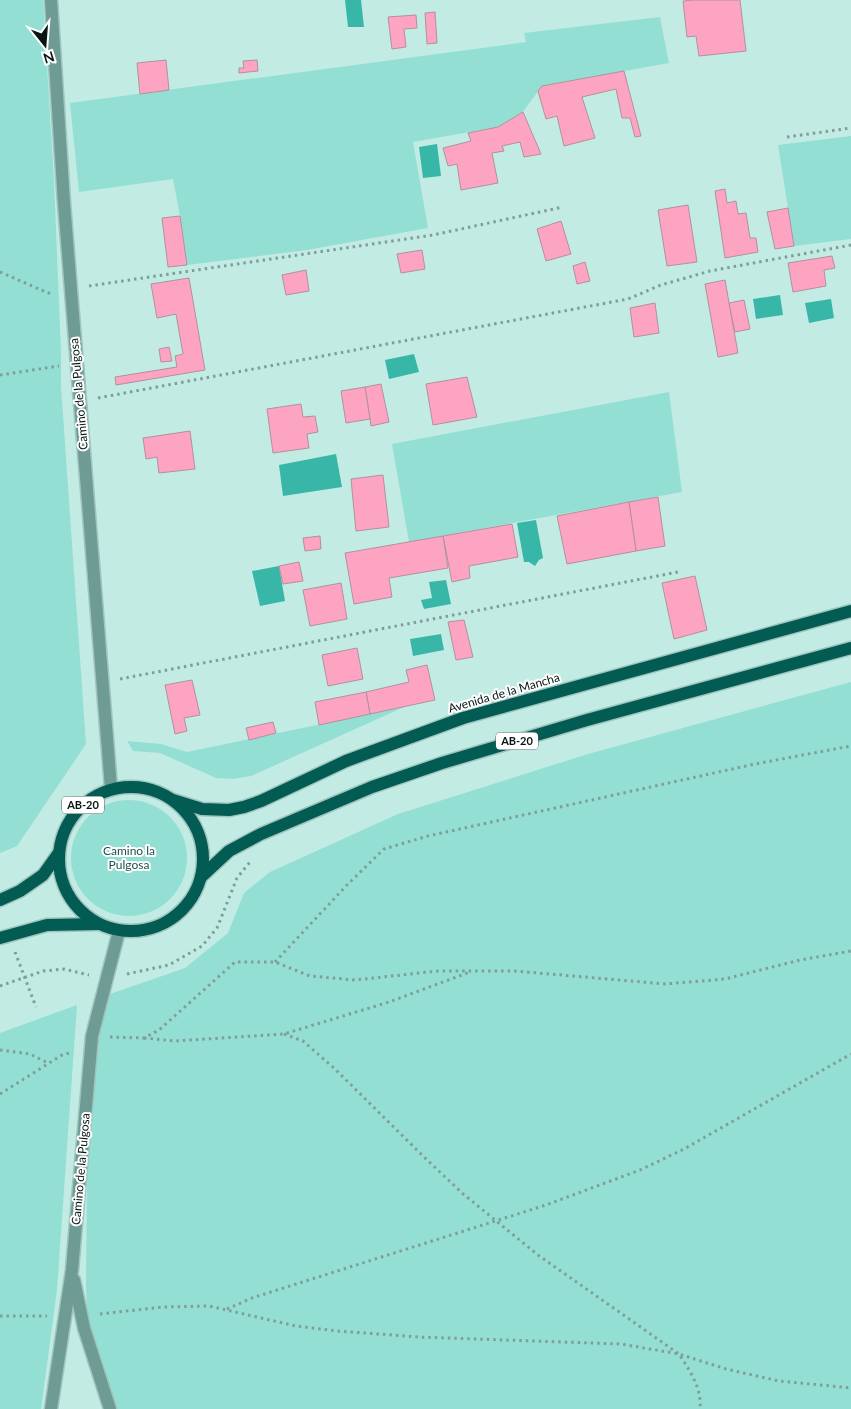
<svg xmlns="http://www.w3.org/2000/svg" width="851" height="1409" font-family="Lato,sans-serif">
  <style>
    .green { fill: #94dfd4 }
    .water { fill: #38b7a9 }
    .building { fill: #fca4c2; stroke: #b2919b }
    .lines { fill: none; stroke-linecap: round; stroke-linejoin: round }
    .minor-casing { stroke: #a0c5bf; stroke-width: 15 }
    .major-casing { stroke: #a0c5bf; stroke-width: 15 }
    .path { stroke: #7f9e99; stroke-width: 3; stroke-dasharray: 2.5 4; stroke-linecap: butt }
    .minor { stroke: #6e9b94; stroke-width: 12 }
    .major { stroke: #025c54; stroke-width: 12 }
    .labels { text-anchor: middle; stroke-width: 4; stroke-linejoin: round; paint-order: stroke }
    .shield { fill: #fff; stroke: #515c5a; stroke-width: 1 }
    .shield-label { font-size: 11px; font-weight: bold; fill: #071614 }
    .street-label { font-size: 12px; fill: #071614; stroke: #fff }
    .park-label { font-size: 12px; fill: #1d514b; stroke: #fff }
  </style>
  <rect width="100%" height="100%" fill="#c2ebe4"/>
  <g class="green">
    <path d="M0,0h43l11,180 7,172v34l25,358 -69,102 -17,7z"/>
    <path d="M660,17l9,46 -127,23 -20,27 -24,14 -85,15 15,86 -121,22 -120,15 -7,-49 -7,-37 -94,13 -9,-89 456,-61 -2,-9z"/>
    <path d="M851,136v103l-57,7 -16,-101z"/>
    <path d="M669,392l13,100 -273,50 -17,-98z"/>
    <path d="M851,682v727h-738l-25,-75 -2,-47 1,-109 7,-109 4,-36 12,-39 75,-26 43,-35 16,-40 26,-21 128,-58 190,-60z"/>
    <path d="M404,707l-153,69 -18,3 -17,-1 -56,-25 -27,-2 -6,-10 34,3 26,8z"/>
    <circle cx="129" cy="858" r="58"/>
    <path d="M77,1005l-20,285 -16,119h-41v-376z"/>
  </g>
  <g class="water">
    <path d="M345,0h16l3,27h-16z"/>
    <path d="M437,144l4,32 -18,2 -4,-31z"/>
    <path d="M780,295l3,20 -27,4 -3,-20z"/>
    <path d="M831,299l3,19 -25,5 -4,-20z"/>
    <path d="M414,354l5,18 -30,7 -4,-19z"/>
    <path d="M336,454l6,33 -59,9 -4,-31z"/>
    <path d="M536,520l7,38 -4,2 -4,6 -6,-4h-5l-7,-39z"/>
    <path d="M279,566l6,35 -25,5 -8,-35z"/>
    <path d="M446,580l5,24 -27,5 -3,-9 11,-2 -3,-16z"/>
    <path d="M441,634l3,16 -31,6 -3,-17z"/>
  </g>
  <g class="building">
    <path d="M693,0h47l6,51 -47,5 -3,-20 -9,1 -4,-36z"/>
    <path d="M435,12l2,31 -10,1 -2,-31z"/>
    <path d="M416,15l1,13 -13,1 2,18 -14,2 -4,-32z"/>
    <path d="M166,60l3,30 -29,4 -3,-31z"/>
    <path d="M257,60l1,11 -19,2v-5h5l-1,-7z"/>
    <path d="M624,71l17,65 -6,1 -5,-19h-8l-6,-29 -34,8 13,41 -31,8 -7,-30 -11,3 -8,-28 4,-5z"/>
    <path d="M523,112l18,42 -17,3 -4,-15 -18,4 2,5 -12,2 6,30 -37,7 -4,-26 -9,2 -5,-18 28,-7 -3,-8 30,-6z"/>
    <path d="M725,189l2,14 9,-2 2,13 8,-1 4,25h6l2,14 -33,6 -10,-67z"/>
    <path d="M688,205l9,57 -30,4 -9,-56z"/>
    <path d="M788,208l6,38 -19,3 -8,-37z"/>
    <path d="M180,216l7,49 -19,2 -6,-49z"/>
    <path d="M561,221l10,33 -25,7 -9,-32z"/>
    <path d="M422,250l3,19 -24,4 -4,-19z"/>
    <path d="M832,256l3,12 -11,2 2,16 -33,6 -5,-29z"/>
    <path d="M585,262l5,19 -13,3 -4,-18z"/>
    <path d="M306,270l3,21 -23,4 -4,-20z"/>
    <path d="M189,278l16,92 -89,15 -1,-8 62,-10 -2,-11 8,-2 -7,-40 -19,4 -6,-34z"/>
    <path d="M725,280l13,73 -20,4 -13,-73z"/>
    <path d="M744,300l6,29 -15,3 -6,-29z"/>
    <path d="M655,303l4,30 -25,4 -4,-29z"/>
    <path d="M169,347l3,14 -11,1 -2,-13z"/>
    <path d="M467,377l10,40 -44,8 -7,-41z"/>
    <path d="M381,384l8,38 -18,4 -6,-39z"/>
    <path d="M365,387l5,32 -24,4 -5,-32z"/>
    <path d="M301,404l2,13 12,-1 3,16 -11,2 2,14 -36,5 -6,-44z"/>
    <path d="M190,431l5,38 -36,4 -2,-16 -11,2 -3,-21z"/>
    <path d="M383,475l6,52 -33,4 -5,-52z"/>
    <path d="M658,497l7,49 -29,5 -7,-49z"/>
    <path d="M629,502l7,49 -69,13 -10,-48z"/>
    <path d="M512,524l6,33 -49,9 1,12 -18,4 -9,-46z"/>
    <path d="M320,536l1,13 -16,2 -2,-13z"/>
    <path d="M443,536l5,32 -59,10 3,19 -38,7 -9,-51z"/>
    <path d="M299,562l4,19 -20,3 -4,-18z"/>
    <path d="M695,576l12,54 -33,9 -12,-56z"/>
    <path d="M341,583l6,36 -37,7 -7,-36z"/>
    <path d="M464,620l9,37 -17,3 -8,-38z"/>
    <path d="M357,648l6,31 -35,7 -6,-31z"/>
    <path d="M427,665l8,35 -65,14 -4,-22 43,-10 -3,-12z"/>
    <path d="M192,680l8,35 -16,3 3,13 -12,3 -10,-49z"/>
    <path d="M366,692l4,22 -51,11 -4,-23z"/>
    <path d="M273,722l3,11 -27,7 -3,-12z"/>
  </g>
  <g class="lines">
    <g class="minor-casing">
      <g id="minor">
        <path d="M51,0l13,203 47,585"/>
        <path d="M74,1280l10,48 26,81"/>
        <path d="M51,1409l21,-139 20,-234 27,-105"/>
      </g>
    </g>
    <g class="major-casing">
      <g id="major">
        <circle cx="131" cy="859" r="72"/>
        <path d="M173,800l29,9 27,1 15,-3 17,-6 85,-40 117,-43 388,-107"/>
        <path d="M201,877l28,-26 32,-17 111,-47 70,-24 145,-43 264,-72"/>
        <path d="M0,900l20,-9 23,-16 15,-21"/>
        <path d="M0,938l47,-13 52,-1"/>
      </g>
    </g>
    <g class="path">
      <path d="M787,137l64,-9"/>
      <path d="M0,272l53,23"/>
      <path d="M89,286l344,-51 130,-28"/>
      <path d="M0,375l59,-9"/>
      <path d="M98,398l530,-99 33,-14 49,-14 141,-26"/>
      <path d="M120,679l558,-107"/>
      <path d="M15,952l21,55"/>
      <path d="M275,962l72,-77 37,-36 44,-13 327,-72 96,-18"/>
      <path d="M127,974l42,-9 33,-19 15,-18 20,-50 13,-16"/>
      <path d="M0,986l43,-15 21,-2 25,6"/>
      <path d="M284,1034l19,7 32,28 88,87 39,37 76,62 141,99c11,17 23,34 21,55"/>
      <path d="M110,1037l34,1 15,-8 76,-68h40l35,14 45,4 83,-9h77l150,13 60,-5 75,-19 51,-9"/>
      <path d="M144,1038l31,3 109,-7 105,-32 81,-30"/>
      <path d="M0,1050l30,4 18,9"/>
      <path d="M0,1094l62,-39 11,-3"/>
      <path d="M227,1309l25,-11 294,-93 94,-35 44,-21 167,-95"/>
      <path d="M100,1314l63,-7 46,-1 87,20 42,5 80,6 203,7 58,10 47,15 53,12 72,7"/>
      <path d="M0,1316h47"/>
    </g>
    <use href="#minor" class="minor"/>
    <use href="#major" class="major"/>
  </g>
  <g class="labels">
    <g class="shield">
      <rect x="496" y="732.5" width="42" height="17" rx="4"/>
      <rect x="62" y="796.5" width="42" height="17" rx="4"/>
    </g>
    <g class="shield-label">
      <text x="517" y="745">AB-20</text>
      <text x="83" y="809">AB-20</text>
    </g>
    <g class="street-label">
      <text transform="translate(79 394) rotate(-95)" y="4">Camino de la Pulgosa</text>
      <text transform="translate(504 693) rotate(-16)" y="4">Avenida de la Mancha</text>
      <text transform="translate(81 1169) rotate(-85)" y="4">Camino de la Pulgosa</text>
    </g>
    <g class="park-label">
      <text x="129" y="855">Camino la<tspan x="129" dy="14">Pulgosa</tspan></text>
    </g>
  </g>
  <g transform="translate(45 45) rotate(163)" stroke="#ffffff" stroke-width="4" paint-order="stroke">
  <path d="M0-4L9 19L0 12L-9 19Z" fill="#071614"/>
  <text y="-8" font-size="14" font-weight="bold" text-anchor="middle" fill="#071614">N</text>
  </g>
</svg>
